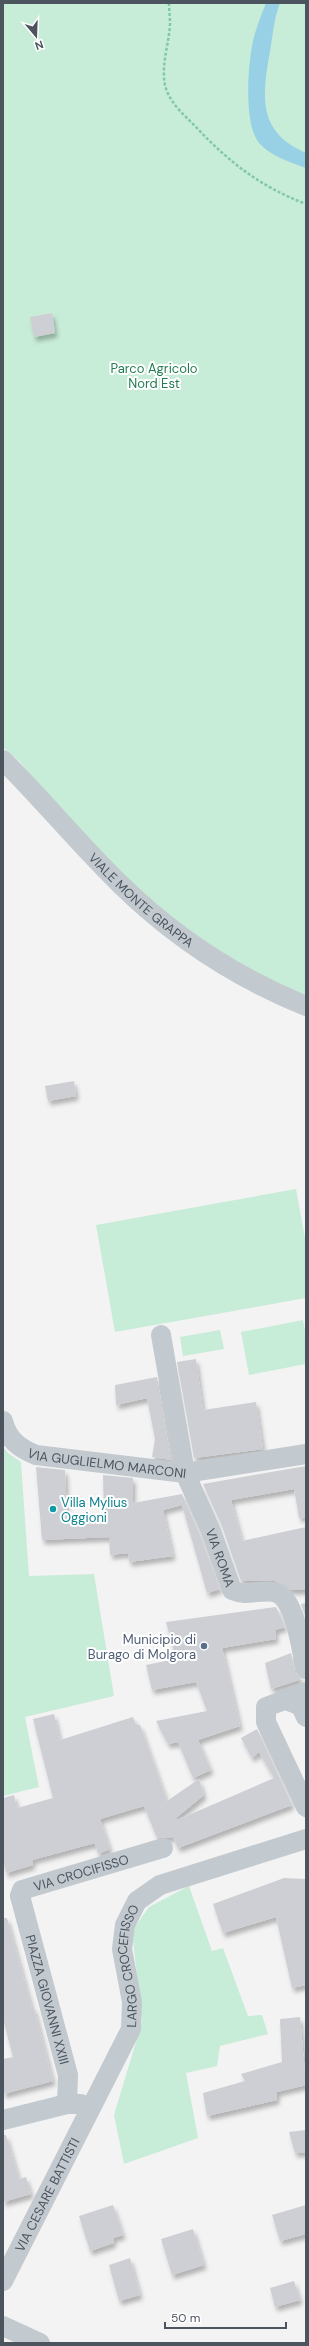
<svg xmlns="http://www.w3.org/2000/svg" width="309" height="2346" font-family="'DM Sans',sans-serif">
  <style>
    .green { fill: #c7ecd7 }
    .water { fill: #98d0e5 }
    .building { fill: #cdcfd4; filter: url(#shadow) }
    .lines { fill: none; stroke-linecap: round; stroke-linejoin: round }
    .path { stroke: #81c8a9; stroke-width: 2.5; stroke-dasharray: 3 2; stroke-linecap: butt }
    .minor { stroke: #c2c9cf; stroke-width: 20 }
    .culture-dot { fill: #0f9aa8; stroke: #fff; stroke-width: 1.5 }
    .service-dot { fill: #5c6f8a; stroke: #fff; stroke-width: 1.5 }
    .labels { text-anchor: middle; stroke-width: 4; stroke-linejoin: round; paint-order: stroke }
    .park-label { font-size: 13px; fill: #217b53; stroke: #fff }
    .street-label { font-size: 13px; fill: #4c545e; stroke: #fff }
    .culture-label { font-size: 13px; fill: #0d838f; stroke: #fff; text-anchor: start }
    .service-label { font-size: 13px; fill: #4e5e75; stroke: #fff; text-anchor: end }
  </style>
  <defs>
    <filter id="shadow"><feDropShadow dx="2.5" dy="4.5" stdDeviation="2" flood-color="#0004"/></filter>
  </defs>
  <rect width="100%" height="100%" fill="#f4f3f3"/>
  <g class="green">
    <path d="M3,3h303v996l-115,-62 -55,-48 -82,-87 -35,-41 -16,-14z"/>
    <path d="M296,1189l10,54v55l-191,34 -19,-107z"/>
    <path d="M303,1320l3,16v28l-57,11 -8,-43z"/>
    <path d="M220,1330l4,19 -41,7 -3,-19z"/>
    <path d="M3,1447l5,6 13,9 8,114 65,-2 20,122 -89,21 14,70 -36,9z"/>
    <path d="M189,1886l23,65 11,-3 25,68 14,-1 6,19 -48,12 -3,20 -31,7 12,65 -74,26 -10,-49 28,-93 -10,-91 17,-24z"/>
  </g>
  <path class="water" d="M266,3h14c-6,15 -7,32 -10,48 -8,45 -13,81 36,102v15c-16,-6 -35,-12 -46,-24 -17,-18 -12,-80 -7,-103 3,-13 8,-25 13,-38z"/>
  <g class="building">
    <path d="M52,313l3,20 -21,4 -4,-20z"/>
    <path d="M74,1081l2,15 -28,5 -3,-15z"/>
    <path d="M196,1359l7,51 53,-8 7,47 -69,9 -17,-96z"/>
    <path d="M157,1377l14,83 -19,-3 3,-18 -8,-41 -31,7 -1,-20z"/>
    <path d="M306,1466v51l-7,1 -5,-29 -63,11 11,41 64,-14v63h-15l-16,-9h-34l-19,-55 -19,-42z"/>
    <path d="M36,1467l29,3 2,44h37l-1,-39 30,3v25l49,-9 18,41 20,54 -13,4 -25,-88 -19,5 10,46 -44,6 -1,-9 -18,2 -1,-18 -67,3z"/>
    <path d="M306,1603v15l-5,-14z"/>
    <path d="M276,1607l9,20 -10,3 1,9 -54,9 18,78 -42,14 13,30 -18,8 -15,-36 -10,2 -12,-23 51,-10 -11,-29 -44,8 -6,-25 30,-6 -10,-37z"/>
    <path d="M291,1653l4,19 7,7 -31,10 -6,-26z"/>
    <path d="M54,1714l6,26 73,-23 3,8h4l27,76 32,-22 5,16 -28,23 1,2 97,-42 -15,-26 -7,6 -11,-20 16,-9 35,76 -114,43 -5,-11 -16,1 -13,-32 -44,13 10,30 -12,5 -3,-11 -63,17 1,5 -27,8 -3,-13v-62l11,-3 3,13 36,-10 -20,-79z"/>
    <path d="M284,1878l22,1v106l-14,3 -16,-71 -53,16 -10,-29z"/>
    <path d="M3,1918h4l25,90h2l19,73 -50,13v-35l10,-2 -10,-38z"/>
    <path d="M300,2017l6,68 -29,7v8l-70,16 -4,-23 42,-12 -4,-7 41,-12 -2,-43z"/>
    <path d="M306,2130v22l-11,1 -6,-21z"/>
    <path d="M3,2135h3l13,44 7,-2 5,17 -28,8z"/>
    <path d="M113,2205l10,30 -10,3 1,5 -24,8 -11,-35z"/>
    <path d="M306,2205v29l-26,7 -8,-26z"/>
    <path d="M193,2229l11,36 -32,10 -11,-36z"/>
    <path d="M130,2258l10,37 -21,6 -10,-36z"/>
    <path d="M294,2281l6,19 -25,7 -5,-19z"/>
  </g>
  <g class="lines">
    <path class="path" d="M169,3c0,7 1,14 1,21 -1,21 -9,39 -5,61 4,17 18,29 30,41 34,36 64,60 111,78"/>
    <g class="minor">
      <path id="s1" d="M3,760c40,40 76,84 117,124 53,52 117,94 186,122"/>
      <path id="s2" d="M161,1335l24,138 26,58 21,59c15,7 27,-1 42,2 22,4 27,59 32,77"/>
      <path id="s3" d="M3,1421c5,19 16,27 33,34l149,18 121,-19"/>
      <path d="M306,1692l-40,15v15l40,85"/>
      <path d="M284,1699l17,7 5,11"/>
      <path id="s4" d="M20,1896l48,179 -1,29"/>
      <path id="s5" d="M20,1896l2,-6 141,-42"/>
      <path d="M3,2120l64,-16h14"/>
      <path id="s6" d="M3,2281l128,-252 1,-27 -10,-53 3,-24 12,-24 23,-16 146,-46"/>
      <path d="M3,2326l37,17"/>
    </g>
  </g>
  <circle class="culture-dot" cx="53" cy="1509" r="4"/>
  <circle class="service-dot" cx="204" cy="1646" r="4"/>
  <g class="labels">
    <g class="park-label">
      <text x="154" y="373">Parco Agricolo<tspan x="154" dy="15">Nord Est</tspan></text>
    </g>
    <g class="street-label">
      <text dy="5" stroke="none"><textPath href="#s1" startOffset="197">VIALE MONTE GRAPPA</textPath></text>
      <text dy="5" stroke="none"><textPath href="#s3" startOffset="121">VIA GUGLIELMO MARCONI</textPath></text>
      <text dy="5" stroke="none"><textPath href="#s2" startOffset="232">VIA ROMA</textPath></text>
      <text dy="5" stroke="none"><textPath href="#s5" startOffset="68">VIA CROCIFISSO</textPath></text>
      <text dy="5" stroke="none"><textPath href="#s6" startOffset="347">LARGO CROCEFISSO</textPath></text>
      <text dy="5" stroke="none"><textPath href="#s4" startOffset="107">PIAZZA GIOVANNI XXIII</textPath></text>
      <text dy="5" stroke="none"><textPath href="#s6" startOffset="97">VIA CESARE BATTISTI</textPath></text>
    </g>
    <g class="culture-label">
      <text x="61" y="1507">Villa Mylius<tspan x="61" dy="15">Oggioni</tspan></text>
    </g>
    <g class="service-label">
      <text x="196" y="1644">Municipio di<tspan x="196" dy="15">Burago di Molgora</tspan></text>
    </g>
  </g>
  <rect width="309" height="2346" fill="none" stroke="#4c545e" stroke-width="8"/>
  <g transform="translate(36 36) rotate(161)" stroke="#ffffff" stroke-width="3" paint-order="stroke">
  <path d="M0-3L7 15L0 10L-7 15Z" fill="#4c545e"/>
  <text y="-6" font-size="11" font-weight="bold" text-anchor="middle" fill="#4c545e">N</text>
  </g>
  <path d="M165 2322v6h121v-6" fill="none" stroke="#4c545e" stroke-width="2"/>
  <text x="171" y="2322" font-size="12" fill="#4c545e" stroke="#ffffff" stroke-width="3" paint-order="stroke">50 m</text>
</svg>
